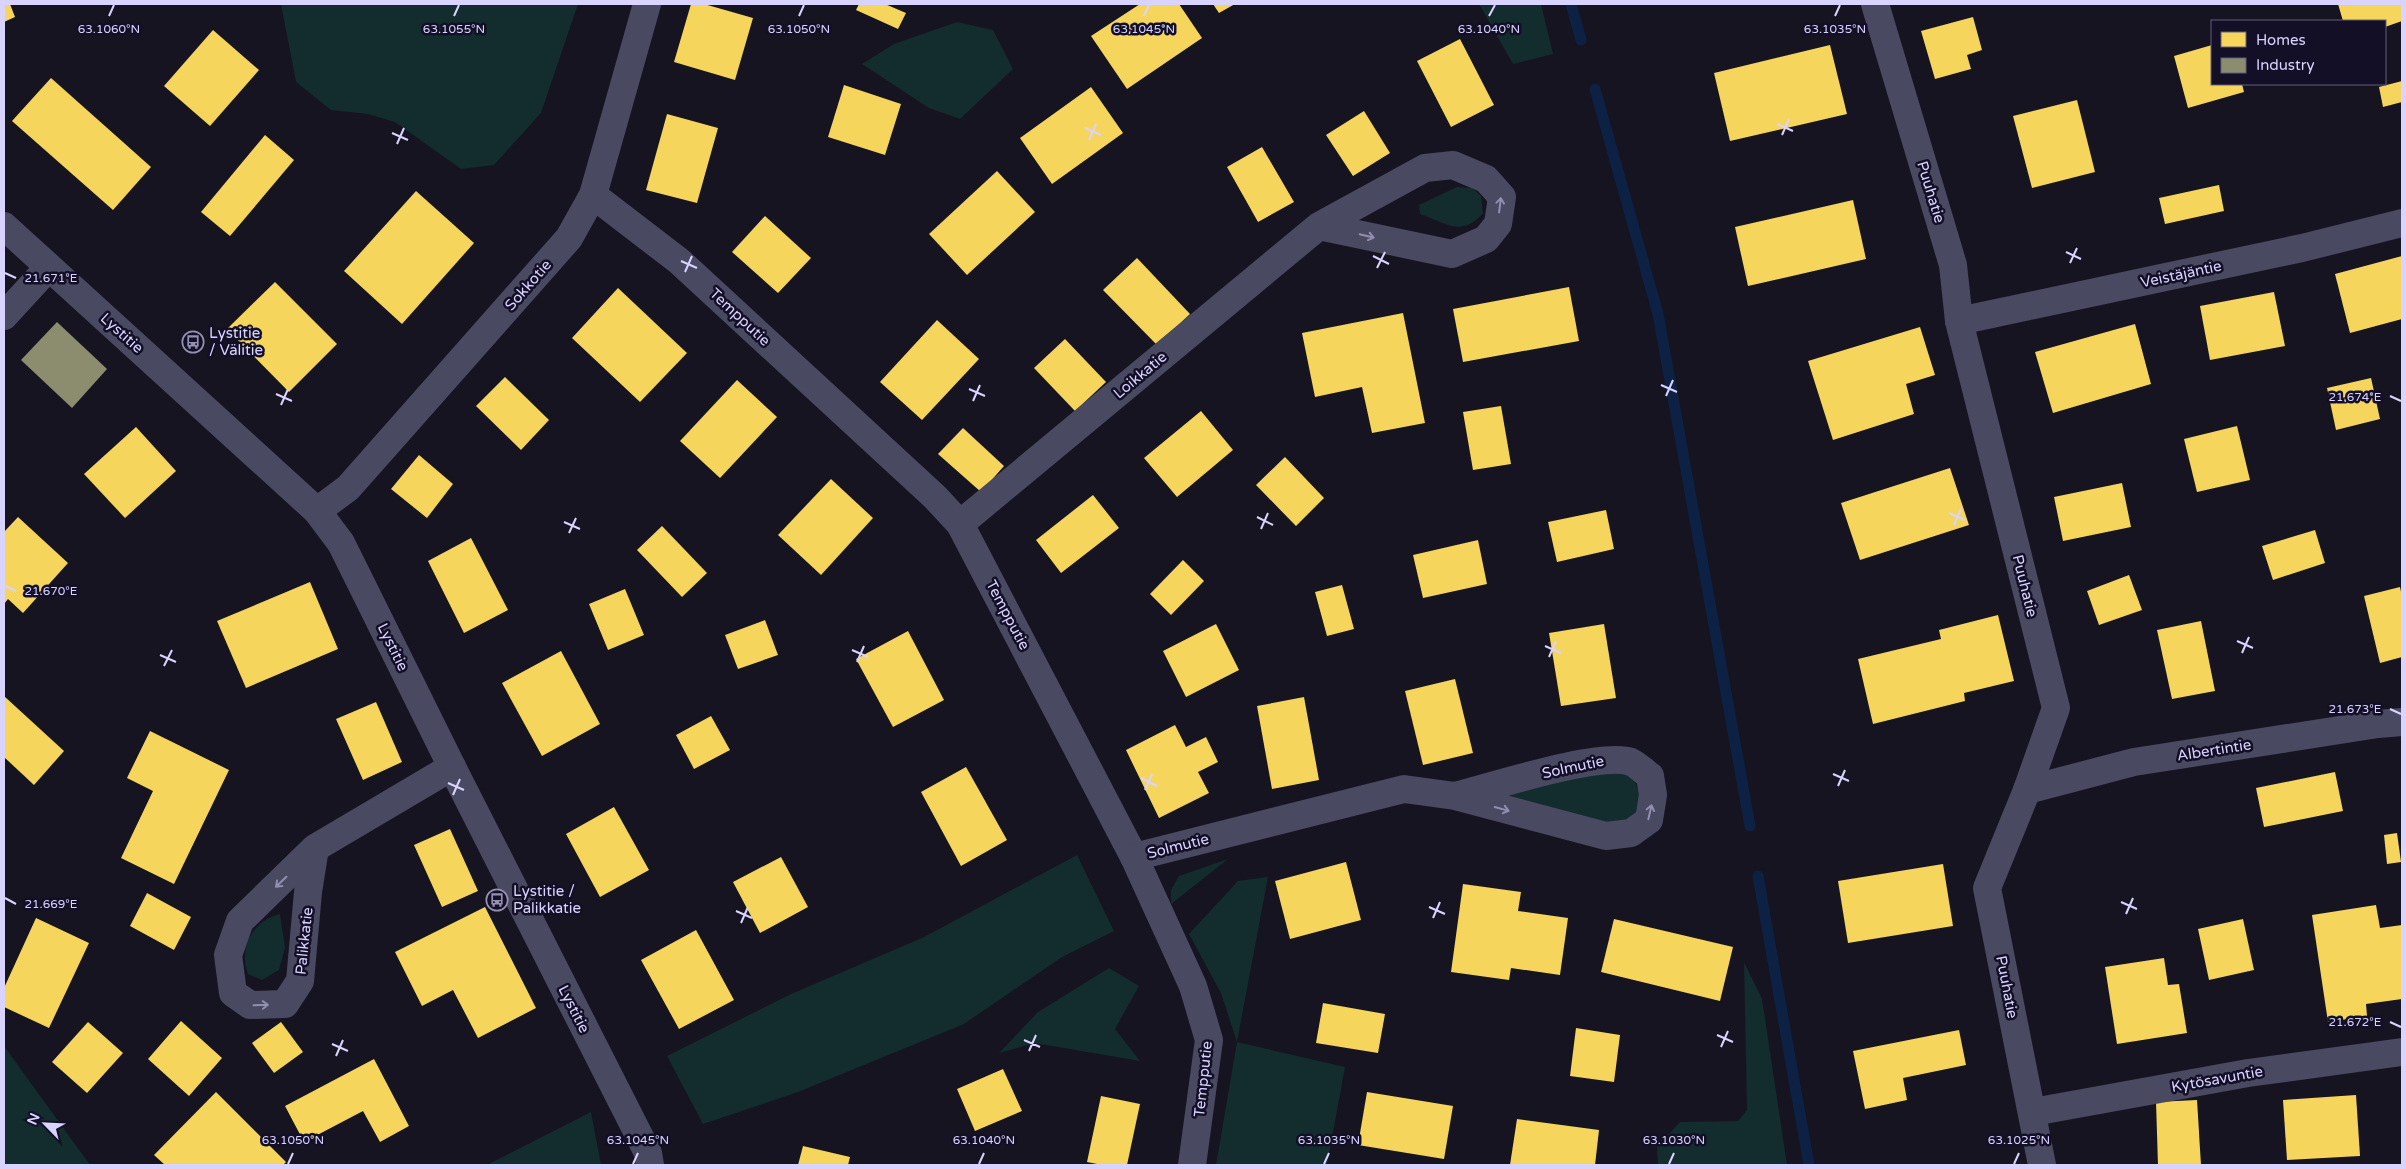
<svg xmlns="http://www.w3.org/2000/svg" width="2406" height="1169" font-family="'Varela Round',sans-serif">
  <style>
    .green { fill: #132c2d }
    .homes { fill: #f6d55c }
    .industry { fill: #8c8c6e }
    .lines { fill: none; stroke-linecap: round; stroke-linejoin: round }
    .stream { stroke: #0d2144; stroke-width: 11 }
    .minor { stroke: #4a4962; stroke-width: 28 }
    .oneway { stroke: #928eb0 }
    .ticks { fill: none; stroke: #d9d4ff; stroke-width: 2 }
    .labels { text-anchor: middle; stroke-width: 5; stroke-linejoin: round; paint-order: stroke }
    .street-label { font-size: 15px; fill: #d9d4ff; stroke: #130f26 }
    .poi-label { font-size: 15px; fill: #d9d4ff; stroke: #130f26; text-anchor: start }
    .ticks-label { font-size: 12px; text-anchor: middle; fill: #d9d4ff; stroke: #130f26; stroke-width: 5; stroke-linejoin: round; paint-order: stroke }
  </style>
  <rect width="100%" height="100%" fill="#161421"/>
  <g class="green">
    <path d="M281,4h297l-37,109 -47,52 -33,4 -66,-47 -27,-8 -37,-4 -35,-28z"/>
    <path d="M1479,4h62l12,50 -40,10z"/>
    <path d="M957,22l36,8 20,39 -53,50 -31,-11 -67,-44 32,-20z"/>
    <path d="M1457,187l15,1 9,8 2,17c-21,25 -37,10 -63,1l-1,-9z"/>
    <path d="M1601,768l30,4c11,24 12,32 -2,55l-20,2 -118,-37z"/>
    <path d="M1077,855l37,76 -52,26 -98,67 -166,68 -95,32 -36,-68 124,-62 133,-57z"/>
    <path d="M1228,859l-57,45v-14l8,-14z"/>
    <path d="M1268,877l-31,165 108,25 -18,98h-111l21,-123 -16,-49 -32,-59 49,-53z"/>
    <path d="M280,914l5,34 -6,22 -17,10 -14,-6c-10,-26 5,-54 32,-60z"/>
    <path d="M1744,962l18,37 25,166h-129l-1,-18 23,-25 58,-1 9,-11z"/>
    <path d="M1109,968l30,18 -24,43 25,32 -105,-18 -36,10 39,-41z"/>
    <path d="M4,1046l86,119h-86z"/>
    <path d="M591,1112l10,53h-114z"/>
  </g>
  <g class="homes">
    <path d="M4,4h6l5,13 -11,5z"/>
    <path d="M691,4h13l49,14 -18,62 -61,-18z"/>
    <path d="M859,4h26l21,9 -8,16 -42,-19z"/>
    <path d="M1140,4h39l23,34 -75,51 -36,-53z"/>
    <path d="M1213,4h22l-16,9z"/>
    <path d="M2338,4h64v17l-17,6v-6h-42z"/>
    <path d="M1973,17l9,33 -15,5 4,14 -36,10 -14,-48z"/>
    <path d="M213,30l46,40 -49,56 -46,-40z"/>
    <path d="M1460,39l34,66 -43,22 -34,-66z"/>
    <path d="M1830,45l17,69 -117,27 -16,-68z"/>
    <path d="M2212,45v39h30l2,8 -56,16 -14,-52z"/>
    <path d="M51,78l100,89 -38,43 -101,-89z"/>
    <path d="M2402,81v21l-19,5 -4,-20z"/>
    <path d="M844,85l57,19 -16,51 -57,-18z"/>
    <path d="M1091,87l32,46 -71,51 -32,-46z"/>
    <path d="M2077,100l18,72 -63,16 -19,-72z"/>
    <path d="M1364,111l26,42 -37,23 -27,-41z"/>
    <path d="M667,114l51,14 -21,75 -51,-13z"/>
    <path d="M265,135l29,25 -64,76 -29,-24z"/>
    <path d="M1262,147l32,55 -36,20 -31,-55z"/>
    <path d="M997,171l38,41 -68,63 -38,-41z"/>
    <path d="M2219,185l5,26 -59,13 -6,-26z"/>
    <path d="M416,191l58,52 -72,81 -58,-53z"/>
    <path d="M1853,200l13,59 -118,27 -13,-59z"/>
    <path d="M765,216l46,42 -33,35 -46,-41z"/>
    <path d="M2402,256v63l-52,14 -15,-59z"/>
    <path d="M1137,258l53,56 -33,31 -54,-55z"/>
    <path d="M275,282l62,62 -48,48 -62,-63z"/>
    <path d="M1569,287l10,54 -116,21 -10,-53z"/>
    <path d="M618,288l69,65 -47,49 -68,-64z"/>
    <path d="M2274,292l11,54 -75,14 -10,-54z"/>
    <path d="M1403,313l22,110 -53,10 -10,-46 -47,10 -13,-64z"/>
    <path d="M937,320l42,39 -57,61 -42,-38z"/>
    <path d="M2135,324l16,60 -98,29 -18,-61z"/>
    <path d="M1920,327l15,48 -29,9 8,30 -81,26 -25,-79z"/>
    <path d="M1065,339l41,43 -31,29 -41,-43z"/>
    <path d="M505,377l44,43 -28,30 -45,-44z"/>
    <path d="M2371,378l9,41 -44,11 -9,-42z"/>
    <path d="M737,380l40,37 -57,61 -40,-37z"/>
    <path d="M1501,406l10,58 -38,6 -10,-58z"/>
    <path d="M1201,411l32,39 -56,47 -33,-39z"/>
    <path d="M2237,426l13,54 -53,12 -13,-53z"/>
    <path d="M136,427l40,44 -51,47 -41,-44z"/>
    <path d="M963,428l41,38 -23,26 -43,-38z"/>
    <path d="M419,455l34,29 -26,34 -36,-29z"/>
    <path d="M1285,457l39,41 -28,28 -40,-41z"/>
    <path d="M1950,468l19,57 -109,35 -19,-57z"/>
    <path d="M831,479l42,39 -52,57 -43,-40z"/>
    <path d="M2122,483l9,44 -68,14 -9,-44z"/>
    <path d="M1093,495l26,33 -58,45 -25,-33z"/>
    <path d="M1606,510l8,39 -57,13 -9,-40z"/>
    <path d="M18,517l50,46 -45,50 -15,-14 -4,5v-72z"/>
    <path d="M662,526l45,47 -25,24 -45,-47z"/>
    <path d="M2315,530l10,33 -52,17 -11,-34z"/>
    <path d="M471,538l37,72 -44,23 -36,-72z"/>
    <path d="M1478,540l9,44 -64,14 -10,-43z"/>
    <path d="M1183,560l21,21 -33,34 -21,-21z"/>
    <path d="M2129,575l13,35 -43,15 -12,-34z"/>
    <path d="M310,582l28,67 -92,39 -29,-67z"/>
    <path d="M1342,585l12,44 -27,7 -12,-44z"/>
    <path d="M2400,587l2,10v60l-22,6 -16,-67z"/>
    <path d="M625,589l19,46 -36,15 -19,-46z"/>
    <path d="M1998,615l16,66 -50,12 1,8 -92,23 -15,-65 83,-20 -2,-9z"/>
    <path d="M765,620l13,35 -40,14 -13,-34z"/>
    <path d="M2201,621l14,70 -43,8 -15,-69z"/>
    <path d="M1216,624l23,46 -53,27 -23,-46z"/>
    <path d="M1604,624l12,74 -55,8 -12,-73z"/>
    <path d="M908,631l36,69 -51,27 -37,-68z"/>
    <path d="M561,651l39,73 -58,32 -40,-73z"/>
    <path d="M1455,679l18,74 -50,12 -18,-74z"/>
    <path d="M4,696l60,55 -30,34 -30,-28z"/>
    <path d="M1304,697l15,83 -47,9 -15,-83z"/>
    <path d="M376,702l26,60 -39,18 -27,-61z"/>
    <path d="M711,716l19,34 -36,19 -18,-34z"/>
    <path d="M1175,725l11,22 20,-10 12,25 -20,10 11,21 -50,25 -33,-68z"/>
    <path d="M150,731l79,39 -55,114 -53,-26 32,-67 -26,-13z"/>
    <path d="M966,767l41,73 -46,26 -40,-74z"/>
    <path d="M2335,772l8,39 -79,16 -8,-39z"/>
    <path d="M614,807l35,63 -49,27 -34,-63z"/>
    <path d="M450,829l28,62 -36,16 -28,-62z"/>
    <path d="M2397,833l4,29 -14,2 -3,-29z"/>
    <path d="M781,857l27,50 -48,26 -27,-51z"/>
    <path d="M1346,862l15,58 -71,19 -15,-58z"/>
    <path d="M1943,864l10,62 -105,17 -10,-62z"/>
    <path d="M1463,884l58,8 -3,19 50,7 -8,57 -49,-7 -2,12 -58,-8z"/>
    <path d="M147,893l44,24 -17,33 -44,-24z"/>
    <path d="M2376,905l4,23 22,-3v74l-36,5 1,12 -39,6 -16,-107z"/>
    <path d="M485,907l51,101 -58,30 -25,-48 -31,16 -27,-54z"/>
    <path d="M36,918l53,25 -40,85 -45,-21v-19z"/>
    <path d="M1614,919l119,28 -13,54 -119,-29z"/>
    <path d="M2243,919l11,51 -45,10 -11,-51z"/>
    <path d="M696,930l38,70 -55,29 -38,-69z"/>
    <path d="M2164,958l4,27 11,-1 8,49 -70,11 -12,-77z"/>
    <path d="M1323,1003l62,11 -7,39 -62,-10z"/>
    <path d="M181,1021l41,37 -33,38 -41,-37z"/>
    <path d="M88,1022l35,31 -36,40 -35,-31z"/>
    <path d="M281,1022l22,30 -29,21 -22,-30z"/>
    <path d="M1576,1028l44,7 -6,47 -44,-6z"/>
    <path d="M1959,1030l7,35 -63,13 4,22 -42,9 -12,-58z"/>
    <path d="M374,1059l35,67 -29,16 -17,-31 -59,31 -19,-36z"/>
    <path d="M1003,1069l19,42 -47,20 -18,-42z"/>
    <path d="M216,1092l70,70 -3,3h-118l-11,-10z"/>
    <path d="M1367,1092l86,14 -9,53 -86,-14z"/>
    <path d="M2356,1095l4,61 -73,4 -4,-60z"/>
    <path d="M1101,1096l39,8 -13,61h-25l-15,-3z"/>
    <path d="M2197,1100l4,65h-43l-2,-63z"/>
    <path d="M1517,1119l82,11 -4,35h-85z"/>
    <path d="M803,1146l47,11 -2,8h-50z"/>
  </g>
  <path class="industry" d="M57,322l50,47 -35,39 -51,-48z"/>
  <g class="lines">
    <g class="stream">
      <path d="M1571,4l10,36"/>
      <path d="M1595,89l63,225 92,512"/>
      <path d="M1758,876l51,289"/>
    </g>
    <g class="minor">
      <path d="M1875,4l78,261 6,56 97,387 -29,82 -40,98 55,277"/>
      <path d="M593,195l86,66 256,236 25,27 174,333 59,129 16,54 -17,125"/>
      <path d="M4,226l313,285 24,32 111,224 196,386 2,12"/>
      <path d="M4,316l44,-48"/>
      <path d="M1959,321l343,-73 100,-25"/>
      <path d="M317,511l31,-23 221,-250 24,-43 54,-191"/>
      <path d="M960,524l359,-298 106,-58 28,-3 33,14 16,18 -4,27 -12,15 -34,15 -133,-28"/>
      <path d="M2027,790l107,-28 244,-38 24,-2"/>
      <path d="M315,848l-7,44 -8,89 -15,23 -35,1 -17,-12 -5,-38 12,-34 75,-73 137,-81"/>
      <path d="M1134,857l270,-68 51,7 151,40 25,-3 18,-13 4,-25 -3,-19c-6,-4 -12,-11 -19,-14 -30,-11 -140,25 -176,34"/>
      <path d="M2033,1112l215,-39 154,-21"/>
    </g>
  </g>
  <defs><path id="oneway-shaft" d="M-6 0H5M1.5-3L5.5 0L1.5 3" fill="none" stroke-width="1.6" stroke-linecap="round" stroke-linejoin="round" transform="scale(1.25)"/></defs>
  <g class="oneway">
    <use href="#oneway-shaft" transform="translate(1500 205) rotate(-83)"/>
    <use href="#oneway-shaft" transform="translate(1367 236) rotate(13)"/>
    <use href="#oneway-shaft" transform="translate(1502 809) rotate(15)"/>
    <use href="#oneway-shaft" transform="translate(1650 812) rotate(-77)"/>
    <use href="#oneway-shaft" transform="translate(281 882) rotate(136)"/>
    <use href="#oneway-shaft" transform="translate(261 1005) rotate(-2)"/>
  </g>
  <path class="ticks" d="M109,16l5,-11M454,16l5,-11M799,16l5,-11M1144,16l5,-11M1489,16l6,-11M1835,16l5,-11M1777,124l16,7M1085,128l16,7M392,133l16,7M1782,135l7,-16M1089,140l7,-16M397,144l7,-16M2066,252l15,7M1373,256l16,8M681,261l16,7M2070,263l7,-15M1377,268l8,-16M685,272l7,-16M5,273l11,5M1661,385l16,7M969,389l16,7M276,394l16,7M1666,396l7,-16M2390,396l11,5M973,401l7,-16M281,405l7,-16M1949,513l16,7M1257,517l16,8M564,522l16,7M1954,525l7,-16M1261,529l7,-16M569,533l7,-15M5,586l11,5M2237,641l16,7M1545,646l16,7M852,650l16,7M2242,653l7,-16M160,655l16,7M1549,657l7,-16M857,662l7,-16M164,666l8,-16M2390,709l11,5M1833,774l16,7M1141,778l16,8M448,783l16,7M1838,786l7,-16M1145,790l7,-16M453,795l7,-16M5,898l11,6M2121,902l16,7M1429,907l16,7M736,911l16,7M2126,914l7,-16M1433,918l7,-16M741,923l7,-16M2390,1022l11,5M1717,1035l16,7M1024,1040l16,7M332,1044l16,7M1721,1047l7,-16M1029,1051l7,-16M336,1056l7,-16M288,1164l5,-11M633,1164l5,-11M979,1164l5,-11M1324,1164l5,-11M1669,1164l5,-11M2014,1164l5,-11"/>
  <defs>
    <g id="bus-ring" transform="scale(1.125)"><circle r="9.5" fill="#130f26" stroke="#9591b1" stroke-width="1.5"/><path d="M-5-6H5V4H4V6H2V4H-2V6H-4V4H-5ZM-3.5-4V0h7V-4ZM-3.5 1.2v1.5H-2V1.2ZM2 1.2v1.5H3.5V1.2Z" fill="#9591b1"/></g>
  </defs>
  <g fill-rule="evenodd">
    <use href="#bus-ring" x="193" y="342"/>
    <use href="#bus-ring" x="497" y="900"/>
  </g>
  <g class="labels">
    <g class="street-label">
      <text transform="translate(1931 192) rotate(73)" y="5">Puuhatie</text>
      <text transform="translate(2181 274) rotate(-12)" y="5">Veistäjäntie</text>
      <text transform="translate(528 285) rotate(-49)" y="5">Sokkotie</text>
      <text transform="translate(740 317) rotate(43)" y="5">Tempputie</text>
      <text transform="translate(122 333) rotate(42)" y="5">Lystitie</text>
      <text transform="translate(1140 375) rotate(-40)" y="5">Loikkatie</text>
      <text transform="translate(2025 586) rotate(76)" y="5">Puuhatie</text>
      <text transform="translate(1008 615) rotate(62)" y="5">Tempputie</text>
      <text transform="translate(393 647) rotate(64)" y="5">Lystitie</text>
      <text transform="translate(2214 750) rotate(-9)" y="5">Albertintie</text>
      <text transform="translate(1573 767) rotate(-12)" y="5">Solmutie</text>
      <text transform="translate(1178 846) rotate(-14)" y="5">Solmutie</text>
      <text transform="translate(304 941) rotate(-84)" y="5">Palikkatie</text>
      <text transform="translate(2007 987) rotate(79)" y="5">Puuhatie</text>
      <text transform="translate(574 1009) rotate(63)" y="5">Lystitie</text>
      <text transform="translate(1203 1079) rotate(-84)" y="5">Tempputie</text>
      <text transform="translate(2217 1079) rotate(-10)" y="5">Kytösavuntie</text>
    </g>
    <g class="poi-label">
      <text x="209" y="338">Lystitie<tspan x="209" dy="17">/ Välitie</tspan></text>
      <text x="513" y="896">Lystitie /<tspan x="513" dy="17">Palikkatie</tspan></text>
    </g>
  </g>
  <g class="ticks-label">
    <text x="109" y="33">63.1060°N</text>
    <text x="454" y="33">63.1055°N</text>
    <text x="799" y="33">63.1050°N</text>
    <text x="1144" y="33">63.1045°N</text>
    <text x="1489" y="33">63.1040°N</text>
    <text x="1835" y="33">63.1035°N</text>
    <text x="51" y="282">21.671°E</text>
    <text x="2355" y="401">21.674°E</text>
    <text x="51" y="595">21.670°E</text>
    <text x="2355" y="713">21.673°E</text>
    <text x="51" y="908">21.669°E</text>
    <text x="2355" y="1026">21.672°E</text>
    <text x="293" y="1144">63.1050°N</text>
    <text x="638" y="1144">63.1045°N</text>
    <text x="984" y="1144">63.1040°N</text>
    <text x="1329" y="1144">63.1035°N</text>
    <text x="1674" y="1144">63.1030°N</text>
    <text x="2019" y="1144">63.1025°N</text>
  </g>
  <rect width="2406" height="1169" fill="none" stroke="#d9d4ff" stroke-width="10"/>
  <rect x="2211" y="20" width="175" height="65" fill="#130f26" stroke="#625e7d"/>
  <rect x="2221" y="32" width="25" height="15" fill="#f6d55c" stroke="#625e7d"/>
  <text x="2256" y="45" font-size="15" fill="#d9d4ff">Homes</text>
  <rect x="2221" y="58" width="25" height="15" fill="#8c8c6e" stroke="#625e7d"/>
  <text x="2256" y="70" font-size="15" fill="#d9d4ff">Industry</text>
  <g transform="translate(45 1124) rotate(294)" stroke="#130f26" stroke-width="4" paint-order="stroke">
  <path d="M0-4L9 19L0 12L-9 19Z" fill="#d9d4ff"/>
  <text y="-8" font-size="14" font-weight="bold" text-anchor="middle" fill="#d9d4ff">N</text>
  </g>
</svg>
